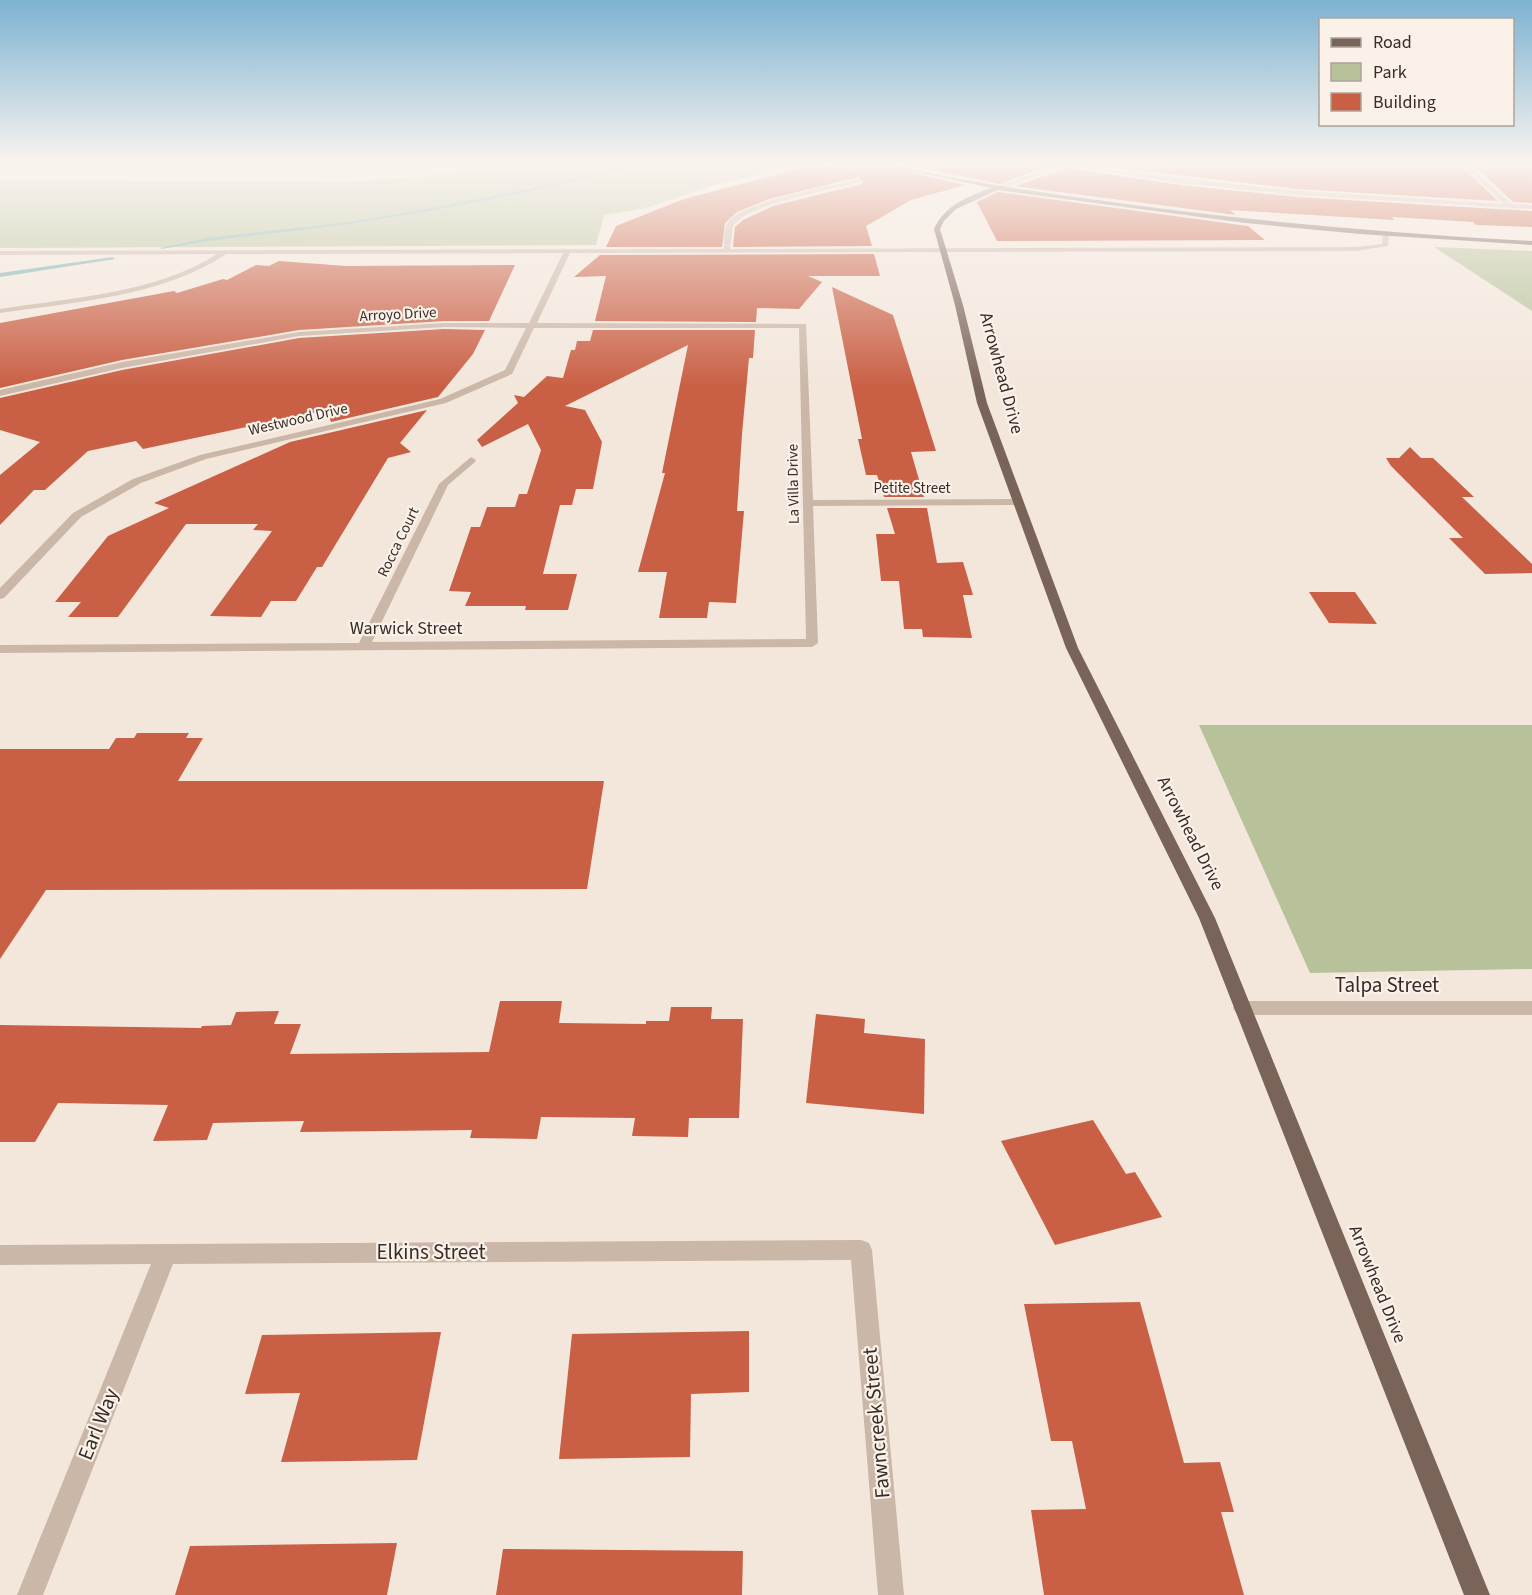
<svg xmlns="http://www.w3.org/2000/svg" width="1532" height="1595" font-family="'Source Sans 3',sans-serif">
  <style>
    .green { fill: #b7c29b }
    .lines { fill: none; stroke-linecap: round; stroke-linejoin: round }
    .stream { fill: #7ab0b1; fill-rule: evenodd }
    .building { fill: #c95f44 }
    .minor { fill: #cbb7a7; fill-rule: evenodd }
    .major { fill: #7a6359; fill-rule: evenodd }
    .labels { text-anchor: middle; stroke-width: 4.5; stroke-linejoin: round; paint-order: stroke }
    .far-street-label { font-size: 15px; fill: #382c28; stroke: #faf2e9 }
    .street-label { font-size: 18px; fill: #382c28; stroke: #faf2e9 }
    .near-street-label { font-size: 21px; fill: #382c28; stroke: #faf2e9 }
  </style>
  <rect width="100%" height="100%" fill="#f3e7dc"/>
  <g class="green">
    <path d="M507,164h296l-92,22 -65,22 -42,7 -8,30 -596,3v-68l352,2 92,-8z"/>
    <path d="M1434,247l98,4v60z"/>
    <path d="M1199,725h333v244l-222,4z"/>
  </g>
  <g class="lines">
    <g class="stream">
      <path d="M632,164h8l-112,28 -111,21 -75,12 -135,16 -45,8 -2,-1 47,-10 135,-15 75,-12 111,-22z"/>
      <path d="M113,257l2,2 -115,18v-4z"/>
    </g>
  </g>
  <g class="building">
    <path d="M818,164l35,6 1,-6h22l89,21 -54,15 -45,26 6,20 -139,1 2,-20 8,-7 30,-14 89,-22 1,-3 -5,-4 -89,22 -32,13 -12,11 -3,24h-116l10,-21 68,-27z"/>
    <path d="M900,164h154l-54,20z"/>
    <path d="M1083,164h376l39,37 -201,-12z"/>
    <path d="M1472,164h60v39l-19,-1z"/>
    <path d="M1068,168l112,17 117,12 235,14v16l-56,-2 -3,-3 -81,-5 2,3 -164,-10 6,5 -221,-29z"/>
    <path d="M998,192l250,34 17,14 -268,1 -20,-39z"/>
    <path d="M874,254l6,22h-72l14,6 -23,27 -42,-1 -1,14 -161,-1 11,-45 -32,1 26,-22z"/>
    <path d="M279,261l67,5 169,-1 -26,56h-45l-145,9 -177,30 -122,28v-65l174,-32 3,2 46,-14 4,1 29,-15 13,1z"/>
    <path d="M832,287l61,28 43,136 -25,1 13,45h-40l-7,-22h-11l-8,-36h4z"/>
    <path d="M444,329l41,1 -12,24 -35,43 -107,25 -4,-12 -184,39 -7,-8 -48,10 -43,39h-11l-34,35v-50l40,-33 -40,-12v-32l122,-28 177,-32z"/>
    <path d="M593,330h162l-2,28h-4l-7,76 -5,77h7l-8,92 -27,-1 -2,16h-48l8,-46h-29l27,-99h-3l26,-128 -123,61 20,4 17,32 -9,47h-17l-4,16h-12l-17,69h34l-9,36h-43l1,-4h-61l6,-14 -22,-1 22,-64h9l7,-20h28l4,-13h8l14,-44 -13,-26 -46,23 -5,-7 41,-37 -4,-8 10,2 23,-21 16,2 8,-28h4l2,-9h13z"/>
    <path d="M427,410l-27,33 11,9 -23,6 -66,109h-5l-21,34h-25l-10,16 -51,-1 62,-85 -19,-1 5,-6h-72l-68,93h-50l13,-15h-26l53,-66 61,-28 -15,-5 136,-61z"/>
    <path d="M1410,447l11,11h12l41,39h-12l70,67v9l-47,1 -36,-36h14l-72,-72 -5,-8h13z"/>
    <path d="M887,508h40l10,55 26,-1 10,33h-10l9,43 -49,-1 -1,-8h-18l-5,-48h-18l-5,-47h19z"/>
    <path d="M1309,592h46l22,32 -48,-1z"/>
    <path d="M137,733h52l-3,5h17l-25,43h426l-17,108 -541,1 -46,69v-210h109l7,-11h18z"/>
    <path d="M500,1001h62l-3,22 87,1v-3h23l2,-14h41l-1,12h32l-4,99h-50l-1,19 -56,-1 3,-18 -94,-1 -4,22 -67,-1 2,-8 -172,2 4,-11 -91,2 -6,17 -54,1 15,-36 -110,-2 -23,39h-35v-117l201,3 1,-2 29,-1 5,-13 43,-1 -5,13h27l-11,30 199,-2z"/>
    <path d="M816,1014l49,5 -1,14 61,6 -1,75 -118,-11z"/>
    <path d="M1093,1120l33,54 9,-2 27,45 -107,28 -54,-104z"/>
    <path d="M1140,1302l44,161 36,-1 14,50h-13l23,83h-200l-13,-85 55,-1 -14,-68h-21l-27,-137z"/>
    <path d="M749,1331v61l-58,2 -1,63 -131,2 13,-125z"/>
    <path d="M441,1332l-24,128 -136,2 19,-69 -55,1 17,-59z"/>
    <path d="M397,1543l-10,52h-212l15,-49z"/>
    <path d="M503,1549l240,2 -1,44h-246z"/>
  </g>
  <g class="lines">
    <g class="minor">
      <path d="M1061,164l236,27 207,13 -43,-40h7l44,40 20,1v4l-235,-14 -117,-12 -112,-17 -69,23 -5,-1z"/>
      <path d="M859,179l2,3c-27,7 -114,22 -128,44l-3,23 626,-2 26,-3 1,-10 3,-2 3,2 -1,12 -32,5 -786,2 -33,70 269,1 7,176 204,-1 5,3 -5,3 -204,1 5,137 -6,4 -812,6v-8l359,-2 80,-159 32,-27 5,3 -1,2 -27,23 -76,157 434,-3 -7,-311h-265l-22,46 -66,29 -240,56 -65,24 -60,34 -77,81 -4,1v-11l73,-75 60,-34 67,-24 240,-56 65,-29 21,-42 -82,-1 -145,9 -177,32 -122,28v-6l122,-28 177,-30 145,-9h85l34,-70 -337,1c-64,43 -151,48 -226,59v-4c69,-11 158,-16 217,-55l-217,1v-4l724,-2c0,-9 -1,-20 5,-28 16,-20 103,-35 130,-42z"/>
      <path d="M1242,1001h290v14h-290l-6,-2 -3,-5 3,-5z"/>
      <path d="M861,1240l8,3 3,7 32,345h-26l-27,-335 -678,4 -130,331h-26l134,-331 -151,1v-20z"/>
    </g>
    <path class="major" d="M878,164h11c66,16 134,26 201,35 147,21 294,34 442,42v4l-172,-11 -115,-11 -247,-33 -42,19 -12,12 -4,8 23,76 24,98 91,245 137,270 275,677h-26l-265,-677 -133,-270 -89,-245 -22,-98 -21,-76c11,-24 33,-32 57,-41z"/>
  </g>
  <linearGradient id="sky" x2="0" y2="1"><stop stop-color="#7cb2d2"/><stop offset="0.42" stop-color="#faf4ef"/><stop offset="1" stop-color="#faf4ef" stop-opacity="0"/></linearGradient>
  <rect width="1532" height="388" fill="url(#sky)"/>
  <g class="labels">
    <g class="far-street-label">
      <text transform="translate(398 314) rotate(-3)" y="5">Arroyo Drive</text>
      <text transform="translate(298 419) rotate(-13)" y="5">Westwood Drive</text>
      <text transform="translate(793 484) rotate(-91)" y="5">La Villa Drive</text>
      <text x="912" y="493">Petite Street</text>
      <text transform="translate(398 542) rotate(-64)" y="5">Rocca Court</text>
    </g>
    <g class="street-label">
      <text transform="translate(1002 373) rotate(75)" y="6">Arrowhead Drive</text>
      <text x="406" y="634">Warwick Street</text>
      <text transform="translate(1191 833) rotate(63)" y="6">Arrowhead Drive</text>
      <text transform="translate(1378 1284) rotate(68)" y="6">Arrowhead Drive</text>
    </g>
    <g class="near-street-label">
      <text x="1387" y="992">Talpa Street</text>
      <text x="431" y="1259">Elkins Street</text>
      <text transform="translate(876 1423) rotate(-95)" y="7">Fawncreek Street</text>
      <text transform="translate(98 1424) rotate(-68)" y="7">Earl Way</text>
    </g>
  </g>
  <rect x="1319" y="18" width="195" height="108" fill="#faf2e9" stroke="#aca39c" stroke-width="1.5"/>
  <rect x="1331" y="38" width="30" height="9" fill="#7a6359" stroke="#aca39c" stroke-width="1.5"/>
  <text x="1373" y="48" font-size="18" fill="#382c28">Road</text>
  <rect x="1331" y="63" width="30" height="18" fill="#b7c29b" stroke="#aca39c" stroke-width="1.5"/>
  <text x="1373" y="78" font-size="18" fill="#382c28">Park</text>
  <rect x="1331" y="93" width="30" height="18" fill="#c95f44" stroke="#aca39c" stroke-width="1.5"/>
  <text x="1373" y="108" font-size="18" fill="#382c28">Building</text>
</svg>
